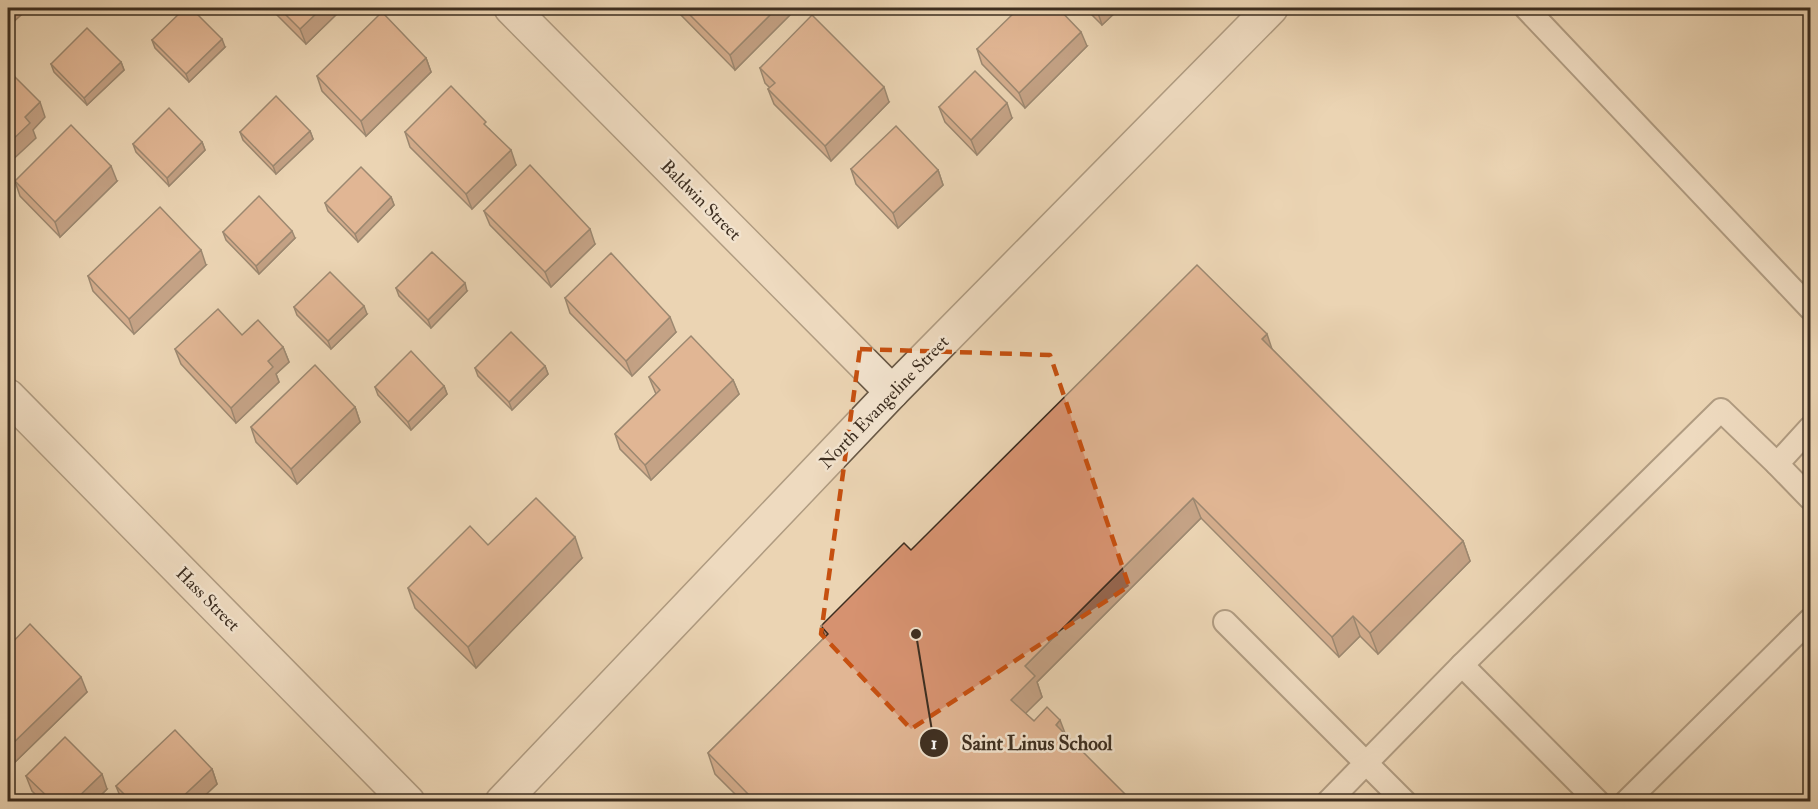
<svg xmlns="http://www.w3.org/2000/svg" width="1818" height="809" font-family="'IM FELL Double Pica',serif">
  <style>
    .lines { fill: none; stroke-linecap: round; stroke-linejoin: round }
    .service-casing { stroke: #685845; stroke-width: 26 }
    .minor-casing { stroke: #685845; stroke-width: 36 }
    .tertiary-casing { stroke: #685845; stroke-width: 36 }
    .service { stroke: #f2e3ce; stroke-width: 22 }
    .minor { stroke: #f2e3ce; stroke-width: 33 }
    .tertiary { stroke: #f2e3ce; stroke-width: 33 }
    .wall { fill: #b87e60; stroke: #3d2e20; stroke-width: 1.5 }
    .shaded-wall { fill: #96664e; stroke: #3d2e20; stroke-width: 1.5 }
    .building { fill: #d69270; stroke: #3d2e20; stroke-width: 1.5 }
    .marked { fill: none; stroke: #c65010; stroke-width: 4.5; stroke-dasharray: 12 8; stroke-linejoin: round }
    .labels { text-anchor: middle; stroke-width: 5; stroke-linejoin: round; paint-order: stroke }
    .street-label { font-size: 18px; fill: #3d2e20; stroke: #f2e3ce }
    .leader { fill: none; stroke: #3d2e20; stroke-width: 2 }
    .callout-dot { fill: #3d2e20; stroke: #f2e3ce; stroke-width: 2 }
    .mark-label { font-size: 18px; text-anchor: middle; font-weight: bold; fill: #fff }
    .callout-label { font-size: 20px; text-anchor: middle; font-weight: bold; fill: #3d2e20; stroke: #f2e3ce; stroke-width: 5; stroke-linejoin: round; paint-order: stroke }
  </style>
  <rect width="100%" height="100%" fill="#ebd4b3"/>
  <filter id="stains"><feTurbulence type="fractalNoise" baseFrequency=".00333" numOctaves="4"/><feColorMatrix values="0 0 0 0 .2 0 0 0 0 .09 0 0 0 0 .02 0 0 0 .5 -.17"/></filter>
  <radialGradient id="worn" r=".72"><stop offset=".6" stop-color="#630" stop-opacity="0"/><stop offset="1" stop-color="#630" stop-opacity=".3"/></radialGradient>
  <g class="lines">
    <g class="service-casing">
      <g id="service">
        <path d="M1526,8l284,300"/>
        <path d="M1777,464l33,34"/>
        <path d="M1225,622l141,141 -38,39"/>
        <path d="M1462,665l136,137"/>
        <path d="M1405,802l-39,-39 96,-98 259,-255 56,54 33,-36"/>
        <path d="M1626,802l184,-182"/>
      </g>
    </g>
    <g class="minor-casing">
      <g id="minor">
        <path d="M511,8l381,384"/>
        <path d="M502,802l390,-410 379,-384"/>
      </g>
    </g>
    <g class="tertiary-casing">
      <path id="tertiary" d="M8,396l400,406"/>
    </g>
    <use href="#service" class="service"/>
    <use href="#minor" class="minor"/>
    <use href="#tertiary" class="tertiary"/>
  </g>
  <g class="wall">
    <path d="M8,8l3,16 -3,-4z"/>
    <path d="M270,8h73l-37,36z"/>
    <path d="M677,8h115l2,3 -59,59 -56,-57z"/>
    <path d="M1085,8h35l-18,17z"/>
    <path d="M152,40l73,7 -36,35 -34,-34z"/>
    <path d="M1087,46l-62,62 -43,-44 -5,-15z"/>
    <path d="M426,58l5,14 -65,64 -44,-45 -5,-15z"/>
    <path d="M121,62l3,8 -37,35 -33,-33 -3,-8z"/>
    <path d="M760,68l129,34 -58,59 -57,-57 -6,-15 2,-1 -5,-5z"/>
    <path d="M939,107l73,11 -35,37 -32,-33z"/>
    <path d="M489,129l27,36 -44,44 -62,-62 -5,-15z"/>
    <path d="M310,131l3,8 -37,35 -33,-34 -3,-8z"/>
    <path d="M202,142l3,8 -36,36 -33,-34 -3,-8z"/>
    <path d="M851,169l87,1 5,15 -45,43 -42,-44z"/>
    <path d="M15,181h102l-57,56 -40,-41z"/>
    <path d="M391,197l3,8 -36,37 -30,-31 -3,-8z"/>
    <path d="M484,211l111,33 -44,43 -61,-62z"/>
    <path d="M223,232l72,6 -36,36 -33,-34z"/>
    <path d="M206,265l-72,69 -41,-43 -5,-15z"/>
    <path d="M396,288l71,3 -36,37 -32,-32z"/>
    <path d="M565,298l111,34 -44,44 -62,-63z"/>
    <path d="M294,307l73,7 -36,35 -34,-34z"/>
    <path d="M242,335l41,12 6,15 -13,12 3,8 -43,41 -55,-59 -6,-15z"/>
    <path d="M1272,349l191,192 7,20 -92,93 -18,-18 -21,21 -138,-139 -164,164 5,15 -17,16 9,8 26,-1 -318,81 -27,-27 -7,-21 117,-116 -4,-11 90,-76z"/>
    <path d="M545,366l3,8 -36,36 -34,-34 -3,-8z"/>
    <path d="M649,377l84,3 6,14 -88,86 -31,-31 -5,-15 41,-40z"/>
    <path d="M444,386l3,8 -36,36 -33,-35 -3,-8z"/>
    <path d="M355,407l5,15 -63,62 -41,-42 -5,-15z"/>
    <path d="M488,545l94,13 -106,110 -61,-60 -7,-20z"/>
    <path d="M8,647l79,45 -73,71 -6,-6z"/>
    <path d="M212,769l5,15 -18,17h-77l-6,-15z"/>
    <path d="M26,776l81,13 -12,12h-53l-10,-10z"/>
  </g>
  <g class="shaded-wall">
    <path d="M18,8h11l-18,16 -2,-8z"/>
    <path d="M322,8h21l-37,36 -6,-15z"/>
    <path d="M777,8h15l2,3 -59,59 -5,-15z"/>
    <path d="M1099,8h21l-18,17 -5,-15z"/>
    <path d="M1081,32l6,14 -62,62 -6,-15z"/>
    <path d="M222,39l3,8 -36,35 -3,-8z"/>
    <path d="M426,58l5,14 -65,64 -5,-15z"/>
    <path d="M121,62l3,8 -37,35 -3,-7z"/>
    <path d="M884,87l5,15 -58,59 -6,-15z"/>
    <path d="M40,102l5,15 -12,13 3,8 -28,26v-20l17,-27z"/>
    <path d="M1007,103l5,15 -35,37 -6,-15z"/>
    <path d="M310,131l3,8 -37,35 -3,-8z"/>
    <path d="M202,142l3,8 -36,36 -2,-8z"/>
    <path d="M511,150l5,15 -44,44 -6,-15z"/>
    <path d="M111,166l6,15 -57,56 -5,-15z"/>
    <path d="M938,170l5,15 -45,43 -5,-15z"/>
    <path d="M391,197l3,8 -36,37 -3,-8z"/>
    <path d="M590,229l5,15 -44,43 -6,-15z"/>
    <path d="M292,231l3,7 -36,36 -3,-8z"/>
    <path d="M201,250l5,15 -72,69 -5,-15z"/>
    <path d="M465,283l2,8 -36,37 -3,-8z"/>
    <path d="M364,306l3,8 -36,35 -3,-8z"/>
    <path d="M670,317l6,15 -44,44 -6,-15z"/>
    <path d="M1267,334l7,21 -12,-16z"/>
    <path d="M283,347l6,15 -13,12 3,8 -43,41 -5,-15 37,-47z"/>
    <path d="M545,366l3,8 -36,36 -3,-8z"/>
    <path d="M733,380l6,14 -88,86 -6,-15z"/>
    <path d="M444,386l3,8 -36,36 -3,-8z"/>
    <path d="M355,407l5,15 -63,62 -6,-15z"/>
    <path d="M1193,498l8,20 -164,164 5,15 -23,23 -8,-20 14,-34z"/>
    <path d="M575,537l7,21 -106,110 -8,-21z"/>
    <path d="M1463,541l7,20 -92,93 -8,-21z"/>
    <path d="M1353,616l7,20 -21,21 -7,-20z"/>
    <path d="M81,677l6,15 -73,71 -6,-15z"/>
    <path d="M1060,720l8,21 -12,-16z"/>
    <path d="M212,769l5,15 -18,17h-21z"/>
    <path d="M102,774l5,15 -12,12h-21z"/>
  </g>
  <g class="building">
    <path d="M8,8h10l-9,8 -1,-1z"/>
    <path d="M185,8h6l31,31 -36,35 -34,-34z"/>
    <path d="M279,8h43l-22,21z"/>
    <path d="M683,8h94l-47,47z"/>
    <path d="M1019,8h39l23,24 -62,61 -42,-44z"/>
    <path d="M382,12l44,46 -65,63 -44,-45z"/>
    <path d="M812,15l72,72 -59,59 -57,-57 7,-6 -15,-15z"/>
    <path d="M87,28l34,34 -37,36 -33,-34z"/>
    <path d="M975,71l32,32 -36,37 -32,-33z"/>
    <path d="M14,76l26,26 -15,15 5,6 -22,21v-62z"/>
    <path d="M451,86l35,36 -2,2 27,26 -45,44 -61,-62z"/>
    <path d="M276,96l34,35 -37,35 -33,-34z"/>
    <path d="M169,108l33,34 -35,36 -34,-34z"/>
    <path d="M71,125l40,41 -56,56 -40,-41z"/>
    <path d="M896,126l42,44 -45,43 -42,-44z"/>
    <path d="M530,165l60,64 -45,43 -61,-61z"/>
    <path d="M361,167l30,30 -36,37 -30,-31z"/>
    <path d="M259,196l33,35 -36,35 -33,-34z"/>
    <path d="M160,207l41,43 -72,69 -41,-43z"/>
    <path d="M432,252l33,31 -37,37 -32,-32z"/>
    <path d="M611,253l59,64 -44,44 -61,-63z"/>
    <path d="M1197,265l70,69 -5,5 201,202 -93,92 -17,-17 -21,21 -139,-139 -168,168 10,10 -24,24 23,21 13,-14 13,13 -4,5 76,76h-391l7,-7 -40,-41 120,-119 -7,-8 83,-83 7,7z"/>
    <path d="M330,272l34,34 -36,35 -34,-34z"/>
    <path d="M218,309l24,26 16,-15 25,27 -15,14 5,6 -42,41 -56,-59z"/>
    <path d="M511,332l34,34 -36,36 -34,-34z"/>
    <path d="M691,336l42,44 -88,85 -30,-31 45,-44 -11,-13z"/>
    <path d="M411,351l33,35 -36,36 -33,-35z"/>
    <path d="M315,365l40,42 -64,62 -40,-42z"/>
    <path d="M536,498l39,39 -107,110 -60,-59 62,-62 18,19z"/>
    <path d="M30,624l51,53 -73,71v-101z"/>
    <path d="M175,730l37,39 -34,32h-47l-15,-15z"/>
    <path d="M65,737l37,37 -28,27h-22l-26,-25z"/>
  </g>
  <path d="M0 0H1818V809H0ZM860,349l190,6 79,231 -218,143 -90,-95z" fill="#ebd4b3" fill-opacity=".55" fill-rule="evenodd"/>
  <path class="marked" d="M860,349l190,6 79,231 -218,143 -90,-95z"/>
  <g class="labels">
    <g class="street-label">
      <text transform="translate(701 200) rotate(45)" y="6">Baldwin Street</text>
      <text transform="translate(884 402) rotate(-46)" y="6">North Evangeline Street</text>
      <text transform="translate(208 599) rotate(45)" y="6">Hass Street</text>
    </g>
  </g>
  <path class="leader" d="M916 634L934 743"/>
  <g class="callout-dot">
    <circle cx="916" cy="634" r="6"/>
    <circle cx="934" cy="743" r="15"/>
  </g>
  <g class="mark-label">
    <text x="934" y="749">1</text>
  </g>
  <g class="callout-label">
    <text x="1037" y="750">Saint Linus School</text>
  </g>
  <rect width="1818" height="809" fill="none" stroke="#ebd4b3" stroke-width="30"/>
  <rect x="9" y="9" width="1800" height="791" fill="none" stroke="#3d2e20" stroke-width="3"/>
  <rect x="15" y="15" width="1788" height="779" fill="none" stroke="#3d2e20" stroke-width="1.5"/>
  <rect width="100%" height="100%" filter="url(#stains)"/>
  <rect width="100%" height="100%" fill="url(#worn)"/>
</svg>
